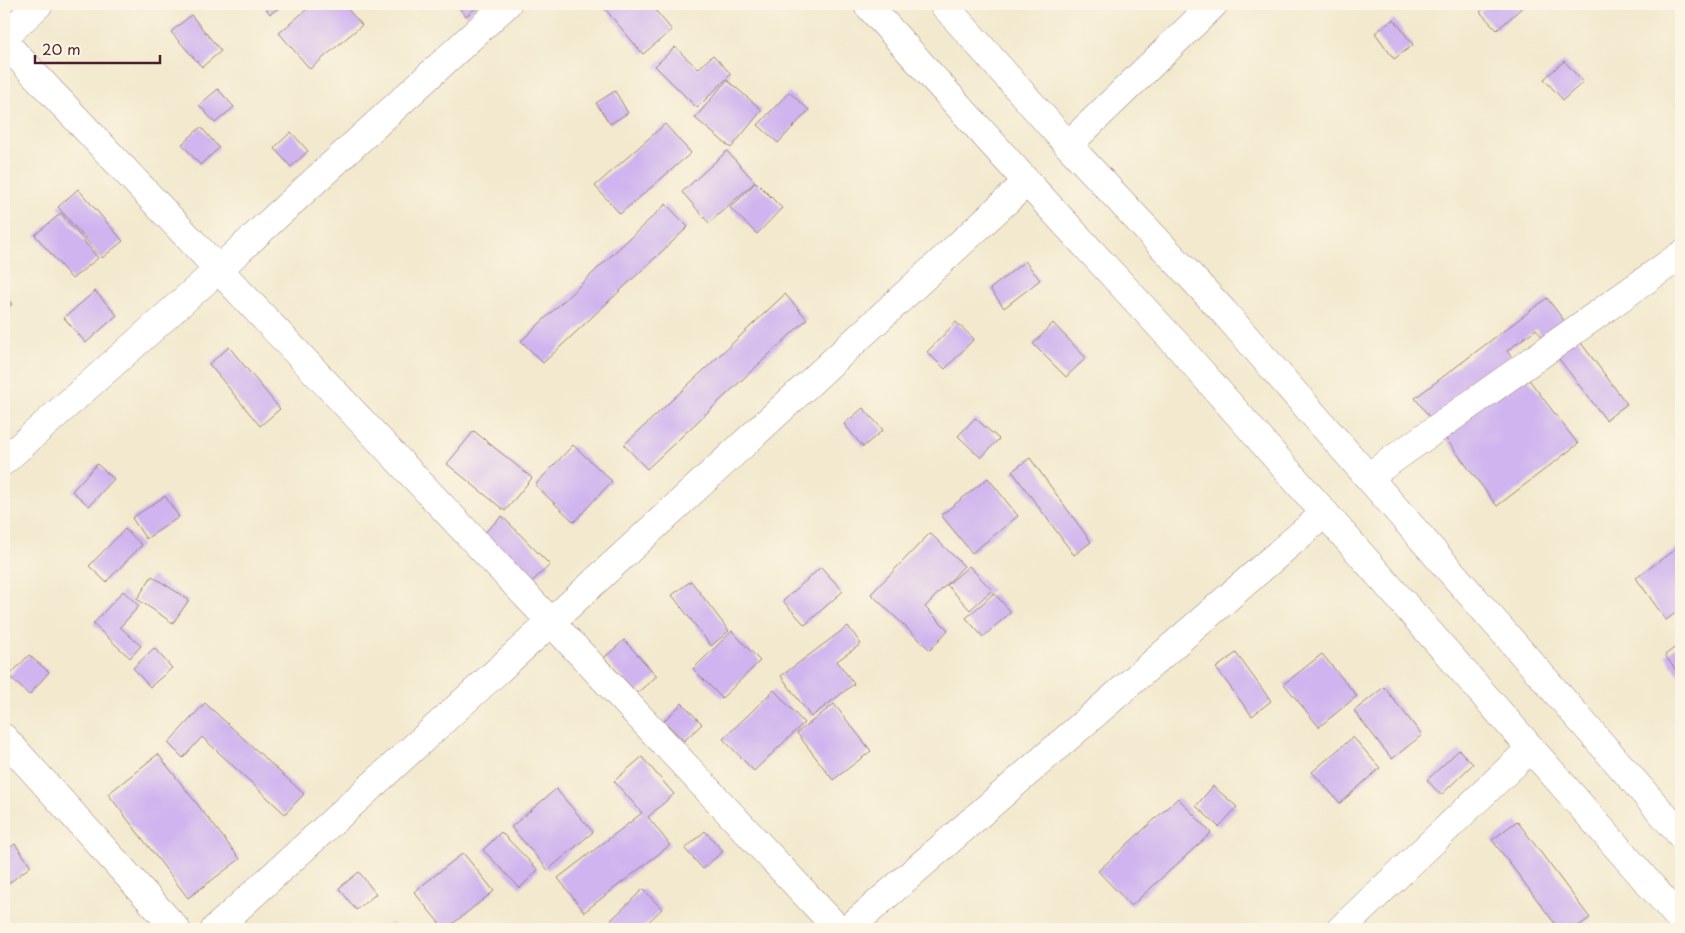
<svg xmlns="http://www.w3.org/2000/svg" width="1685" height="933" font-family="'Playpen Sans',sans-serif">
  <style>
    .building { fill: #cfb4ef }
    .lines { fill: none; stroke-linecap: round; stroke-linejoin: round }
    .minor-casing { stroke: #9e847c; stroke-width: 29 }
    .minor { stroke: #fff; stroke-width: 28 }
  </style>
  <rect width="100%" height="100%" fill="#fcf5e5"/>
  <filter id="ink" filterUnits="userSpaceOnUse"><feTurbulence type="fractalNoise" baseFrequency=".02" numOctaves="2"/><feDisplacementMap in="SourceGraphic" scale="10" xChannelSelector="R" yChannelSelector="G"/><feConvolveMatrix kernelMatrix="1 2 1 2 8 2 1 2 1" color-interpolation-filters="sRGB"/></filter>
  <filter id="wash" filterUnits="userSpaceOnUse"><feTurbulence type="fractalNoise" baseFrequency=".0096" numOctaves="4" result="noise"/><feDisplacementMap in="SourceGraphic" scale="20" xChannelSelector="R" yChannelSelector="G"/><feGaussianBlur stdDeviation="1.12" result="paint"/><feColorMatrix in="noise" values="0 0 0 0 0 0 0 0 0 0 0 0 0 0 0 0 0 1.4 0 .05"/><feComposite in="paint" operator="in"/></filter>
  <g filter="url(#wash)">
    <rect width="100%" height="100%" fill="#f2e9ce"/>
    <g id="blocks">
      <g class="building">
        <path d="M262,4h22l-14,10z"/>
        <path d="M313,4h30l19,21 -52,44 -31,-36z"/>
        <path d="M456,4h25l-15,12z"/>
        <path d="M612,4h38l22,26 -29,24 -38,-45z"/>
        <path d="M1489,4h37l-29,26 -17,-18z"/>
        <path d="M191,15l30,36 -19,16 -31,-35z"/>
        <path d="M1394,19l19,26 -19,14 -19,-26z"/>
        <path d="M675,47l23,22 15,-14 18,19 -34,34 -42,-42z"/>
        <path d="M1564,61l19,21 -20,18 -19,-21z"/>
        <path d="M727,80l35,30 -31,38 -36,-30z"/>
        <path d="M218,89l16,18 -19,16 -16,-18z"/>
        <path d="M615,91l13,22 -18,11 -14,-21z"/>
        <path d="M789,92l20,18 -31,33 -20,-18z"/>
        <path d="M665,124l26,29 -71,61 -25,-28z"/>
        <path d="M201,127l18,21 -19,17 -18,-21z"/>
        <path d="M291,132l17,19 -17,16 -17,-19z"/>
        <path d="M727,151l28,31 -46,41 -27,-31z"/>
        <path d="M756,182l26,26 -25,26 -27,-26z"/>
        <path d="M78,189l45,52 -21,17 -44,-51z"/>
        <path d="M666,204l22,23 -145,136 -22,-22z"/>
        <path d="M61,213l37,45 -26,21 -37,-44z"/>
        <path d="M1025,261l15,19 -36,28 -14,-19z"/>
        <path d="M95,291l22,24 -31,28 -22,-25z"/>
        <path d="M785,294l22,25 -160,150 -23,-24z"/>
        <path d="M4,295l8,9 -8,8z"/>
        <path d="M1547,298l80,106 -21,16 -70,-91 -29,22 71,93 -81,62 -82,-108z"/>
        <path d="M956,322l18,17 -29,30 -18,-17z"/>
        <path d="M1053,323l33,35 -20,19 -33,-33z"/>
        <path d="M229,347l51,62 -20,17 -51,-62z"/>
        <path d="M863,408l20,22 -20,17 -19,-23z"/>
        <path d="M975,418l24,21 -18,19 -23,-22z"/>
        <path d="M474,431l58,47 -27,33 -58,-47z"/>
        <path d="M573,445l39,36 -38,41 -39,-37z"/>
        <path d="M1030,458l61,84 -17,13 -62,-84z"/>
        <path d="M97,464l17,15 -25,27 -17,-15z"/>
        <path d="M988,478l30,38 -46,37 -31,-38z"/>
        <path d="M165,496l14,21 -33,22 -14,-21z"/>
        <path d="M502,516l48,49 -22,20 -47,-49z"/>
        <path d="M125,529l17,16 -36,37 -17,-16z"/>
        <path d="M930,533l34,33 -39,41 23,23 -18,20 -59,-56z"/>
        <path d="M1681,545v64l-15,11 -30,-42z"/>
        <path d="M969,566l23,24 -22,20 -23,-25z"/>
        <path d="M821,567l22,24 -38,34 -22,-24z"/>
        <path d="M152,576l37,24 -16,23 -36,-24z"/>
        <path d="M691,581l38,50 -18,15 -39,-51z"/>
        <path d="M123,591l16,15 -19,21 21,19 -11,12 -37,-34z"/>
        <path d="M994,593l17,19 -28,25 -17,-19z"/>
        <path d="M848,626l13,18 -24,17 17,23 -43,33 -30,-41z"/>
        <path d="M732,631l28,30 -38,37 -29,-29z"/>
        <path d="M624,640l33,36 -20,17 -33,-35z"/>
        <path d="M1681,643v35l-16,-23z"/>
        <path d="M154,648l18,20 -22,19 -17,-19z"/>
        <path d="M1236,653l35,48 -19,15 -36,-48z"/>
        <path d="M1322,654l35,42 -38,31 -35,-43z"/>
        <path d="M29,655l20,17 -20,23 -20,-19z"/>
        <path d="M1384,687l38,48 -30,24 -38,-48z"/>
        <path d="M774,690l30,33 -50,48 -31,-32z"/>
        <path d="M205,703l99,91 -19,20 -83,-77 -19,21 -15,-15z"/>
        <path d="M682,703l20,21 -18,17 -20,-20z"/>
        <path d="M834,704l37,47 -38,29 -36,-47z"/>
        <path d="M1353,737l27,31 -40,35 -28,-31z"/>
        <path d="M1459,750l14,14 -32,31 -14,-15z"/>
        <path d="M158,754l82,105 -52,39 -80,-104z"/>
        <path d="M642,757l32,37 -26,23 22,28 -86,67 -26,-34 84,-65 -28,-32z"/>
        <path d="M1213,786l24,21 -18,20 -23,-21z"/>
        <path d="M556,789l37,43 -45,38 -37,-43z"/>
        <path d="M1178,798l33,35 -80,73 -33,-35z"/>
        <path d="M1517,821l73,97 -16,11h-15l-67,-89z"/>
        <path d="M705,831l18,20 -20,18 -18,-20z"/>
        <path d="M501,832l37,38 -18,18 -37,-38z"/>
        <path d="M15,844l16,22 -27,21v-35z"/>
        <path d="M463,853l31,38 -48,38h-2l-30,-37z"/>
        <path d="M359,872l17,22 -20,16 -17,-22z"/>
        <path d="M643,889l19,20 -21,20h-39z"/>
        <path d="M391,923l6,6h-13z"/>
      </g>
    </g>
  </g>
  <g filter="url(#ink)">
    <use href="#blocks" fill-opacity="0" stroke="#9e847c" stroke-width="1"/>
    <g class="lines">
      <g class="minor-casing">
        <g id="minor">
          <path d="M867,4l160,178 154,167 500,571"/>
          <path d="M943,4l125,141 155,166 458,524"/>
          <path d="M4,37l35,-33"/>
          <path d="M4,42l547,580 287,307"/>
          <path d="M1068,145l146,-141"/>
          <path d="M4,461l215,-192 288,-265"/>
          <path d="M1368,477l313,-222"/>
          <path d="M4,738l172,191"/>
          <path d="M215,929l336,-307 476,-440"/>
          <path d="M848,929l477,-416"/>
          <path d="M1341,929l189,-180"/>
        </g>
      </g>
      <use href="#minor" class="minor"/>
    </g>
  </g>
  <rect width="1685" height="933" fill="none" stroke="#fcf5e5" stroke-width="20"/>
  <path d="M35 55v8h125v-8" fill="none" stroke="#4a1f2b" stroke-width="2.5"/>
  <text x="42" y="55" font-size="15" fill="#4a1f2b" stroke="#fcf5e5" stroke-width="4" paint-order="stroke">20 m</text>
</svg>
